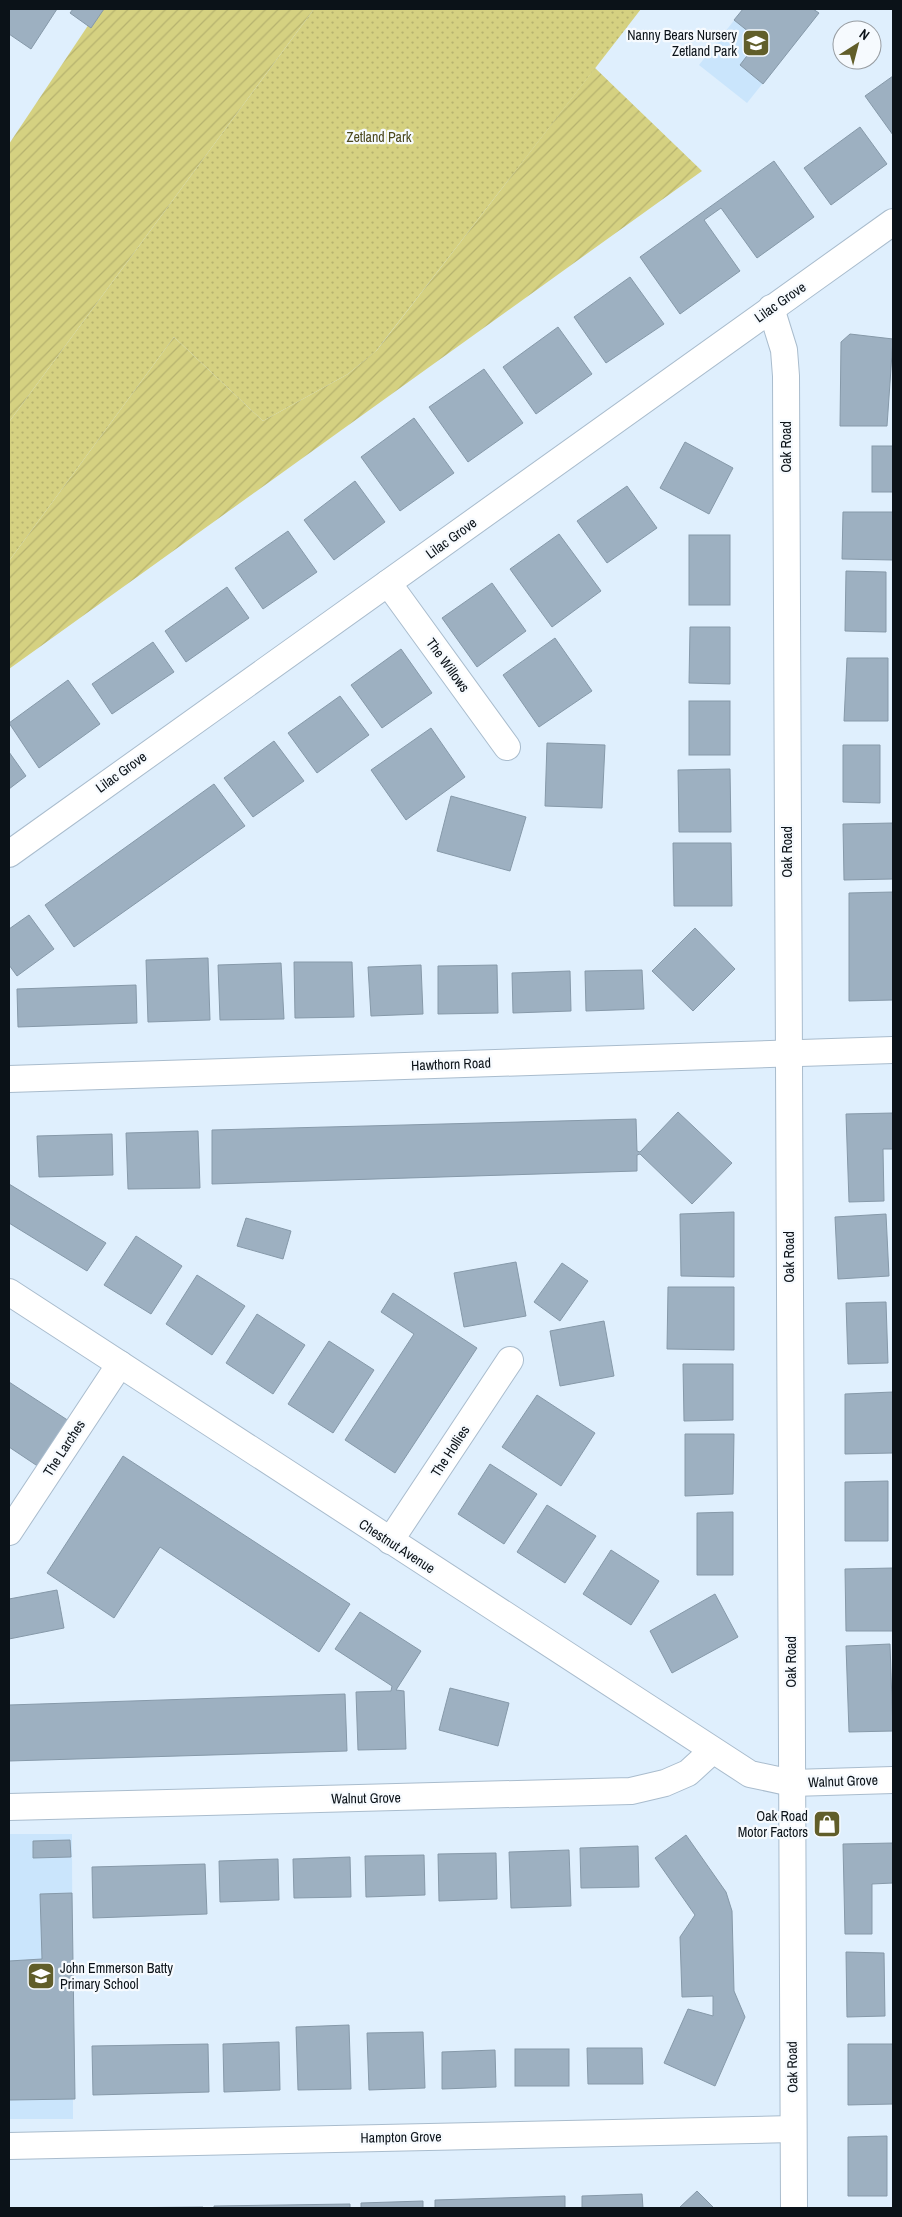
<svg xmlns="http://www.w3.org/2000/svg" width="902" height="2217" font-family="'Archivo Narrow',sans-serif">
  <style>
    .built { fill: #cae5fc }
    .grass { fill: url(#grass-dots) }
    .garden { fill: url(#garden-furrows) }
    .building { fill: #9db0c1; stroke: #8699a9 }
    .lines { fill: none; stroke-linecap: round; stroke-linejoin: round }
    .minor-casing { stroke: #a9bccd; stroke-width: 28 }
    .minor { stroke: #fff; stroke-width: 26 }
    .labels { text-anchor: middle; stroke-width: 4.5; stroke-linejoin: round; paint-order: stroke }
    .poi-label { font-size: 14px; fill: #0b1218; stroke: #f6fafe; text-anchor: end }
    .park-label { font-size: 14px; fill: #4b481e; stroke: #f6fafe }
    .street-label { font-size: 14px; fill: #0b1218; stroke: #f6fafe }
  </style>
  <defs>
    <pattern id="grass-dots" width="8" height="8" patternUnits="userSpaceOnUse" patternTransform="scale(1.25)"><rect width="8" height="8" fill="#d5d181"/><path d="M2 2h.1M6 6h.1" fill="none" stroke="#b6b26f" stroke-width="1.8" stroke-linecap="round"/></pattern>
    <pattern id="garden-furrows" width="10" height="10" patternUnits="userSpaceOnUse" patternTransform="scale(1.25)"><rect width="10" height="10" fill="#d5d181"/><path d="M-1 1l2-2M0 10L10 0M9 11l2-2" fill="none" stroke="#b6b26f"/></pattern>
  </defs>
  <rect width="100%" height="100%" fill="#dfeffd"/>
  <g class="built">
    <path d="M743,9h70l6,4 -72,90 -48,-38z"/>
    <path d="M9,1834h63l1,285h-64z"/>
  </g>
  <path class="grass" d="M314,9h327l-265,342 -28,23 -85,47 -89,-84 -165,224v-139z"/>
  <g class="garden">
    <path d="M99,9h215l-305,413v-278z"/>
    <path d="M595,68l107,103 -693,498v-108l165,-224 89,84 85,-47 29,-24z"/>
  </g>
  <g class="building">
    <path d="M9,9h48l-26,40 -22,-15z"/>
    <path d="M73,9h31l-13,19 -21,-15z"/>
    <path d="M743,9h70l6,4 -56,71 -23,-19 19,-25 -25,-20z"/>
    <path d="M893,76v59l-28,-39z"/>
    <path d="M860,127l27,37 -56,41 -27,-37z"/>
    <path d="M774,161l40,56 -57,41 -36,-50 -17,12 36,51 -60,43 -40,-57z"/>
    <path d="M630,277l34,47 -58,39 -32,-46z"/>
    <path d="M558,327l34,47 -56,40 -33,-47z"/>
    <path d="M850,334l43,5 -6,87h-47l1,-84z"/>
    <path d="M484,369l39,54 -55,39 -39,-55z"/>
    <path d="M414,418l40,55 -54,38 -39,-54z"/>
    <path d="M685,442l48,26 -24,46 -49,-26z"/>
    <rect x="872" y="446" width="21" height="46"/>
    <path d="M355,481l30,41 -51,38 -30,-40z"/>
    <path d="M627,486l30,42 -50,35 -30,-42z"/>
    <path d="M843,512h50v48l-51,-1z"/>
    <path d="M288,531l29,41 -54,37 -28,-41z"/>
    <path d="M559,534l42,57 -49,36 -42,-58z"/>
    <rect x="689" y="535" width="41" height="70"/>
    <path d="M846,571l40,1v60l-41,-1z"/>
    <path d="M492,583l34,48 -49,36 -35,-49z"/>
    <path d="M227,587l22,31 -63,44 -21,-31z"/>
    <path d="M690,627h40v57l-41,-1z"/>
    <path d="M555,638l37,53 -53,36 -36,-52z"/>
    <path d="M153,642l21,30 -62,42 -20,-30z"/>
    <path d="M401,649l31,44 -50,35 -31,-43z"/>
    <path d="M847,658h41v63h-44z"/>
    <path d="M68,680l32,44 -61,44 -30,-45z"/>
    <path d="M340,696l29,39 -52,38 -29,-40z"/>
    <rect x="689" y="701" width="41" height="54"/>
    <path d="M431,728l34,49 -59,43 -35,-50z"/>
    <path d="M274,741l30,40 -51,36 -29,-39z"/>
    <path d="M547,743l58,2 -3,63 -57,-2z"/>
    <path d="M843,745h37v58l-37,-1z"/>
    <path d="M9,752l17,24 -17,13z"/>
    <path d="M730,769l1,63h-52l-1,-62z"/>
    <path d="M214,784l31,42 -171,121 -29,-42z"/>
    <path d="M451,796l75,21 -16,54 -73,-20z"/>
    <path d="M893,823v56l-49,1 -1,-56z"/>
    <path d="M673,843h58l1,63h-58z"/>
    <path d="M893,892v108l-44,1v-108z"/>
    <path d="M29,915l25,34 -37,27 -8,-11v-36z"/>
    <path d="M695,928l40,41 -42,42 -41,-40z"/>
    <path d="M208,958l2,62 -62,2 -2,-62z"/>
    <path d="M294,962h58l2,55 -59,1z"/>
    <path d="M281,963l3,56 -64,1 -2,-55z"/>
    <path d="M421,965l2,49 -52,2 -3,-49z"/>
    <path d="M497,965l1,48 -60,1v-48z"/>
    <path d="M642,970l2,39 -58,2 -1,-40z"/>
    <path d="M570,971l1,40 -58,2 -1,-40z"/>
    <path d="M136,985l1,38 -119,4 -1,-38z"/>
    <path d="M678,1112l54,51 -40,41 -52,-50 -3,1v16l-425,13v-54l424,-11 1,32 3,1z"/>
    <path d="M893,1113v36h-10l1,52 -35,1 -3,-88z"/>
    <path d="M198,1131l2,57 -72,1 -2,-56z"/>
    <path d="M112,1134l1,41 -74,2 -2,-41z"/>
    <path d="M9,1184l97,59 -19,28 -78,-48z"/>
    <path d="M734,1212v65l-53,-1 -1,-62z"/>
    <path d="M886,1214l3,62 -51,3 -3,-62z"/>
    <path d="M246,1218l45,13 -8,28 -46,-13z"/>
    <path d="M136,1236l46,30 -31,48 -47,-29z"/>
    <path d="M516,1262l10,54 -62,11 -10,-54z"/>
    <path d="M562,1263l26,18 -28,40 -26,-19z"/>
    <path d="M197,1275l48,31 -33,49 -46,-31z"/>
    <path d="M668,1287h66v63l-67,-1z"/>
    <path d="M393,1293l84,55 -82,125 -50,-33 69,-106 -33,-22z"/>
    <path d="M886,1302l2,61 -40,1 -2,-61z"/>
    <path d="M257,1314l48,31 -32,49 -47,-31z"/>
    <path d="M604,1321l10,55 -54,10 -10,-55z"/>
    <path d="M329,1341l45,29 -41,63 -45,-29z"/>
    <path d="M683,1364h50v56l-49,1z"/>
    <path d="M9,1382l60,39 -30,46 -30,-20z"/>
    <path d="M893,1392v61l-48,1v-60z"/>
    <path d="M537,1395l58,38 -34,53 -59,-39z"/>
    <path d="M685,1434h49l-1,60 -48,2z"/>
    <path d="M123,1456l227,148 -31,48 -159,-105 -46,71 -67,-45z"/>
    <path d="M490,1464l47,30 -33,50 -46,-30z"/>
    <path d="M888,1481v60h-43v-59z"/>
    <path d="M547,1505l49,31 -31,47 -48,-31z"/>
    <path d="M733,1512v63h-36v-62z"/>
    <path d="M611,1550l48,31 -28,44 -48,-31z"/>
    <path d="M893,1568v63h-47l-1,-62z"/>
    <path d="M57,1590l7,38 -55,11v-40z"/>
    <path d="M715,1594l23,43 -66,36 -22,-42z"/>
    <path d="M360,1612l61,39 -25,39 8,1 2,58 -48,1 -2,-58 35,-1 1,-5 -57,-37z"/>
    <path d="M890,1644l3,87 -44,1 -3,-86z"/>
    <path d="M450,1688l59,15 -11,43 -59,-16z"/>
    <path d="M345,1694l2,57 -338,10v-56z"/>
    <path d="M686,1835l40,57 6,19 2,80 11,26 -30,69 -51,-23 24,-54 25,7v-20l-31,1 -2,-60 15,-22 -40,-57z"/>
    <path d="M70,1840l1,17 -38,1v-17z"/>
    <path d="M893,1843v40l-21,1v50h-27l-2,-90z"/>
    <path d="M638,1846l1,41 -58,1 -1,-40z"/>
    <path d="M569,1850l2,56 -60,2 -2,-56z"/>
    <path d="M496,1853l1,46 -58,2 -1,-47z"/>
    <path d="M424,1855l1,40 -59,2 -1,-41z"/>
    <path d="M350,1857l1,40 -57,1 -1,-39z"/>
    <path d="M278,1859l1,41 -59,2 -1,-41z"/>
    <path d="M205,1864l2,50 -114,4 -1,-51z"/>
    <path d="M72,1893l3,206 -66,1v-139l33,-2 -2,-65z"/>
    <path d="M846,1952l38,1 1,63 -38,1z"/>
    <path d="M349,2025l2,64 -53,1 -2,-63z"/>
    <path d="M423,2032l2,56 -56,2 -2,-57z"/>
    <path d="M279,2042l1,48 -56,2 -1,-48z"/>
    <path d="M208,2044l1,48 -116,3 -1,-49z"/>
    <path d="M848,2044h45v60l-45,1z"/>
    <path d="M587,2048h55l1,36h-55z"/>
    <rect x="515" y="2049" width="54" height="37"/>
    <path d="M495,2050l1,37 -54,2v-37z"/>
    <path d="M887,2136v60h-39v-59z"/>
    <path d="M697,2191l17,17h-35z"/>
    <path d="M642,2194l1,14h-61v-12z"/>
    <path d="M565,2196v12h-130v-8z"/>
    <path d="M423,2201v7h-62v-5z"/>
    <path d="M350,2204v4h-136v-2z"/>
    <path d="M203,2207v1h-102z"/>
  </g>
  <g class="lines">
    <g class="minor-casing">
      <g id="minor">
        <path d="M771,308l13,42 2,26 8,1832"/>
        <path d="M388,583l119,164"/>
        <path d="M9,854l884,-632"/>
        <path d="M9,1079l884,-29"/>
        <path d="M9,1292l741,482 42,9 101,-3"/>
        <path d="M9,1532l111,-168"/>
        <path d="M390,1541l120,-181"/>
        <path d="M9,1807l622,-16 34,-8 23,-10 24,-22"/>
        <path d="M9,2146l784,-17"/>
      </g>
    </g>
    <use href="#minor" class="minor"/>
  </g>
  <defs>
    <g id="school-square" transform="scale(1.4375)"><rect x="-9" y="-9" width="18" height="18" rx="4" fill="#615e2a" stroke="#f6fafe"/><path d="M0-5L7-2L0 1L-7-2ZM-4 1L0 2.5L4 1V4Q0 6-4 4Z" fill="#fff"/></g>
    <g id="shop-square" transform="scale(1.4375)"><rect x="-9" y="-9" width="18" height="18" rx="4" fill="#615e2a" stroke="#f6fafe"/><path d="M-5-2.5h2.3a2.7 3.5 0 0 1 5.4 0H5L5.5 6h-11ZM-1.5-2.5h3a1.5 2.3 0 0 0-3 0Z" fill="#fff"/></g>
  </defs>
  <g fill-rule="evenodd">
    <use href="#school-square" x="756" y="43"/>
    <use href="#shop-square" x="827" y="1824"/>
    <use href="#school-square" x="41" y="1976"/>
  </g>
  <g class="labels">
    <g class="poi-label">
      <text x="737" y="40">Nanny Bears Nursery<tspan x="737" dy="16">Zetland Park</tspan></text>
      <text x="808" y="1821">Oak Road<tspan x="808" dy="16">Motor Factors</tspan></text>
      <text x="60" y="1973" text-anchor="start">John Emmerson Batty<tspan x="60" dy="16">Primary School</tspan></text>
    </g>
    <g class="park-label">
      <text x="379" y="142">Zetland Park</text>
    </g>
    <g class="street-label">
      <text transform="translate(780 302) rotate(-35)" y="5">Lilac Grove</text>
      <text transform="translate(786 447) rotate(-90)" y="5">Oak Road</text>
      <text transform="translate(451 538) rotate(-36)" y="5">Lilac Grove</text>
      <text transform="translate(448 665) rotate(54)" y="5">The Willows</text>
      <text transform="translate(121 772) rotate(-36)" y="5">Lilac Grove</text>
      <text transform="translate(787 852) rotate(-90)" y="5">Oak Road</text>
      <text transform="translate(451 1064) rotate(-2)" y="5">Hawthorn Road</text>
      <text transform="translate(789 1257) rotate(-90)" y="5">Oak Road</text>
      <text transform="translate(64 1448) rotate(-57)" y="5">The Larches</text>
      <text transform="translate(450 1451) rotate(-57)" y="5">The Hollies</text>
      <text transform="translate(397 1546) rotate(33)" y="5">Chestnut Avenue</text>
      <text transform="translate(791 1662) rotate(-90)" y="5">Oak Road</text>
      <text transform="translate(843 1781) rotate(-2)" y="5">Walnut Grove</text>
      <text transform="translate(366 1798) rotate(-1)" y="5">Walnut Grove</text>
      <text transform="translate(792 2067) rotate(-91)" y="5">Oak Road</text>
      <text transform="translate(401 2137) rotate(-1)" y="5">Hampton Grove</text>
    </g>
  </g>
  <rect width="902" height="2217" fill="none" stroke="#0b1218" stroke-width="20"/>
  <g transform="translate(857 45) rotate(36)"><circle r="24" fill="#f6fafe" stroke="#989da2"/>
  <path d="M0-4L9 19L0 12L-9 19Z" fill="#615e2a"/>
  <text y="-8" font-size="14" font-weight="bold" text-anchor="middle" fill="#0b1218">N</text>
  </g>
</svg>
